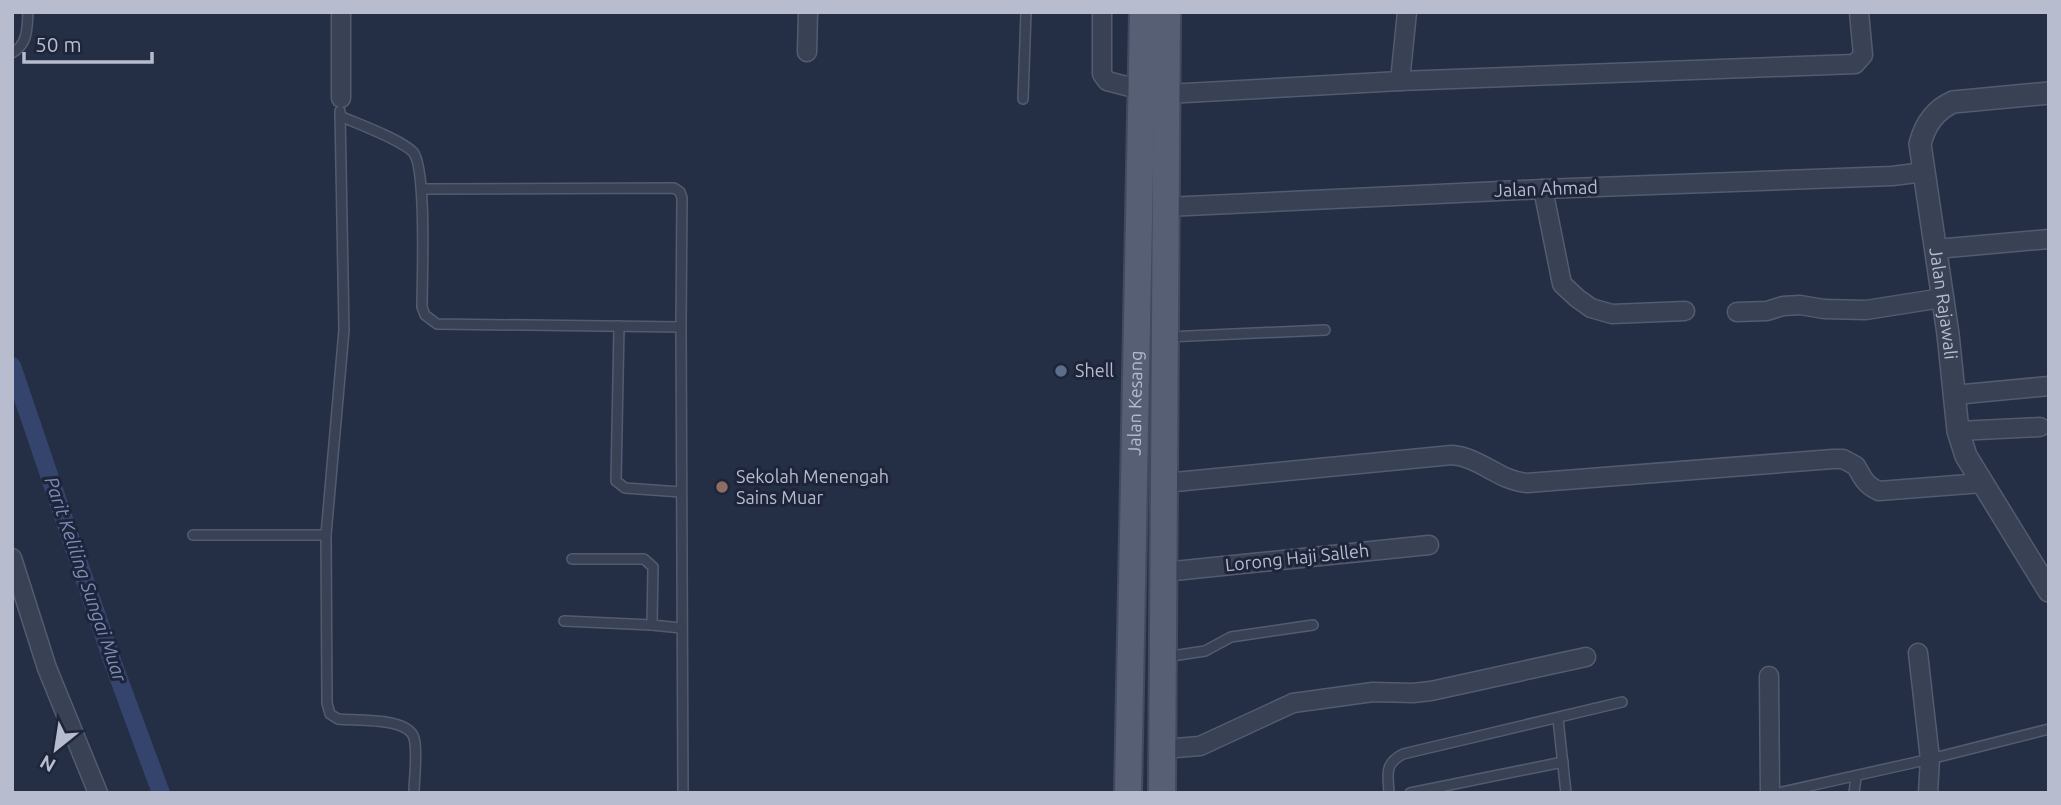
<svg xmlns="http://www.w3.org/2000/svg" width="2061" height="805" font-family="Ubuntu,sans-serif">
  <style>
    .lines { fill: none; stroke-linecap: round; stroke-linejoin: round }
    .canal { stroke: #35446c; stroke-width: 18 }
    .service-casing { stroke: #555b6f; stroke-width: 12 }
    .minor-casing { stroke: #555b6f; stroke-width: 21 }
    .tertiary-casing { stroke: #555b6f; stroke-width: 24 }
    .primary-casing { stroke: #43495e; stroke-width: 30 }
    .service { stroke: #394154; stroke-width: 9 }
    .minor { stroke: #394154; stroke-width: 18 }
    .tertiary { stroke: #394154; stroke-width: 21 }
    .primary { stroke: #575f74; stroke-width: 26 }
    .service-dot { fill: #5c6f8a; stroke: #1e253a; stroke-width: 2.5 }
    .education-dot { fill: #8d6e63; stroke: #1e253a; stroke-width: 2.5 }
    .labels { text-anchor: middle; stroke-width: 6; stroke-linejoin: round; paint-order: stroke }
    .street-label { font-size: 18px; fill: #b7bcce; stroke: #1e253a }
    .poi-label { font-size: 18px; fill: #b7bcce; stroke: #1e253a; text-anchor: start }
    .water-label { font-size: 19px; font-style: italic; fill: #7c8db8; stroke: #1e253a }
  </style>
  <rect width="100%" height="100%" fill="#242e45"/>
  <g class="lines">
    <path class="canal" d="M12,366l101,297 48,130"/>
    <g class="service-casing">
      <g id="service">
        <path d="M12,53c16,-9 15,-24 16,-41"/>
        <path d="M1023,99l3,-87"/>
        <path d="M340,111l4,219 -18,205 1,168 3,11 8,5c19,2 70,-2 76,19 4,14 0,40 0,55"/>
        <path d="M340,116c18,8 60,23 73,36 14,16 9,128 9,155l3,8 12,9 244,3 2,466"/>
        <path d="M422,189l252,-1 6,4 2,6 -1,129"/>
        <path d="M619,326l-3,155 9,7 56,4"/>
        <path d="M1167,337l158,-7"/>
        <path d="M193,535h133"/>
        <path d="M572,559h72l9,8 -1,58 29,3"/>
        <path d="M564,621l88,4"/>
        <path d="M1165,657l40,-6 26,-14 82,-12"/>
        <path d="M1558,719l8,74"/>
        <path d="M1389,793c-1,-19 -5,-29 14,-39l219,-52"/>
        <path d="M1410,793l153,-31"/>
        <path d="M1778,793l152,-34 119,-30"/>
        <path d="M1854,793l2,-16"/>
      </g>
    </g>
    <g class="minor-casing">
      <g id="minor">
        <path d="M1102,12v62l5,7 35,9"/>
        <path d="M807,52l1,-40"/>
        <path d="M1400,81l7,-69"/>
        <path d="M1167,94l233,-13 455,-17 8,-9 -4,-43"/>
        <path d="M341,98v-86"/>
        <path d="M1543,189l19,95 15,14 14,10 21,6 73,-3"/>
        <path d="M1166,207l377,-18 349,-13 33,-4"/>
        <path d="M1936,249l113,-10"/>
        <path d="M1737,312l30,-1 16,-5 17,-1 24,4 42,1 76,-12"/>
        <path d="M1954,395l95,-9"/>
        <path d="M1958,431l82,-4"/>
        <path d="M1165,483l287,-28c28,2 47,26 75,28l306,-24h10l13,7c7,12 9,19 23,25l103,-8"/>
        <path d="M12,558l35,110 51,125"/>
        <path d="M1164,572l265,-27"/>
        <path d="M1918,653l12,106 -2,34"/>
        <path d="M1769,676l1,117"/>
        <path d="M1163,749l37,-3 93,-43 80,-11 40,1 18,-2 155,-34"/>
      </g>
    </g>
    <g class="tertiary-casing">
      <g id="tertiary">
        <path id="s1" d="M2049,93l-96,9c-18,8 -28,22 -33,42l28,190 10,97 8,25 83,135"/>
      </g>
    </g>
    <g class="primary-casing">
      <g id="primary">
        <path id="s2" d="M1128,793l15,-781"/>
        <path d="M1162,793l5,-781"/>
      </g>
    </g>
    <use href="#service" class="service"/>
    <use href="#minor" class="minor"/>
    <use href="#tertiary" class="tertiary"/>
    <use href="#primary" class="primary"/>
  </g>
  <circle class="service-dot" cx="1061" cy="371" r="7"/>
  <circle class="education-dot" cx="722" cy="487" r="7"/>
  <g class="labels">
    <g class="street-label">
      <text transform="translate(1546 189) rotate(-2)" y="6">Jalan Ahmad</text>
      <text dy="6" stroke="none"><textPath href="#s1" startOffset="313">Jalan Rajawali</textPath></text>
      <text dy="6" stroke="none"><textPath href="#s2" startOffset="390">Jalan Kesang</textPath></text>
      <text transform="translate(1297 558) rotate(-6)" y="6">Lorong Haji Salleh</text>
    </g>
    <g class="poi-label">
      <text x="1075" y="377">Shell</text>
      <text x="736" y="483">Sekolah Menengah<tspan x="736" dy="21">Sains Muar</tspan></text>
    </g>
    <g class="water-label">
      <text transform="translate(86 579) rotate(71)" y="7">Parit Keliling Sungai Muar</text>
    </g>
  </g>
  <rect width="2061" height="805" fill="none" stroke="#b7bcce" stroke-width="28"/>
  <g transform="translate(56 749) rotate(210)" stroke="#1e253a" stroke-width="5" paint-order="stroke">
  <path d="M0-5L12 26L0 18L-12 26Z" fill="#b7bcce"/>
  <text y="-10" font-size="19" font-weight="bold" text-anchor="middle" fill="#b7bcce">N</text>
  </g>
  <path d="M24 52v10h128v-10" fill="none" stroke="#b7bcce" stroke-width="3.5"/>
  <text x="35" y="52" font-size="21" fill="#b7bcce" stroke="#1e253a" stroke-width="5" paint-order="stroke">50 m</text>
</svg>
